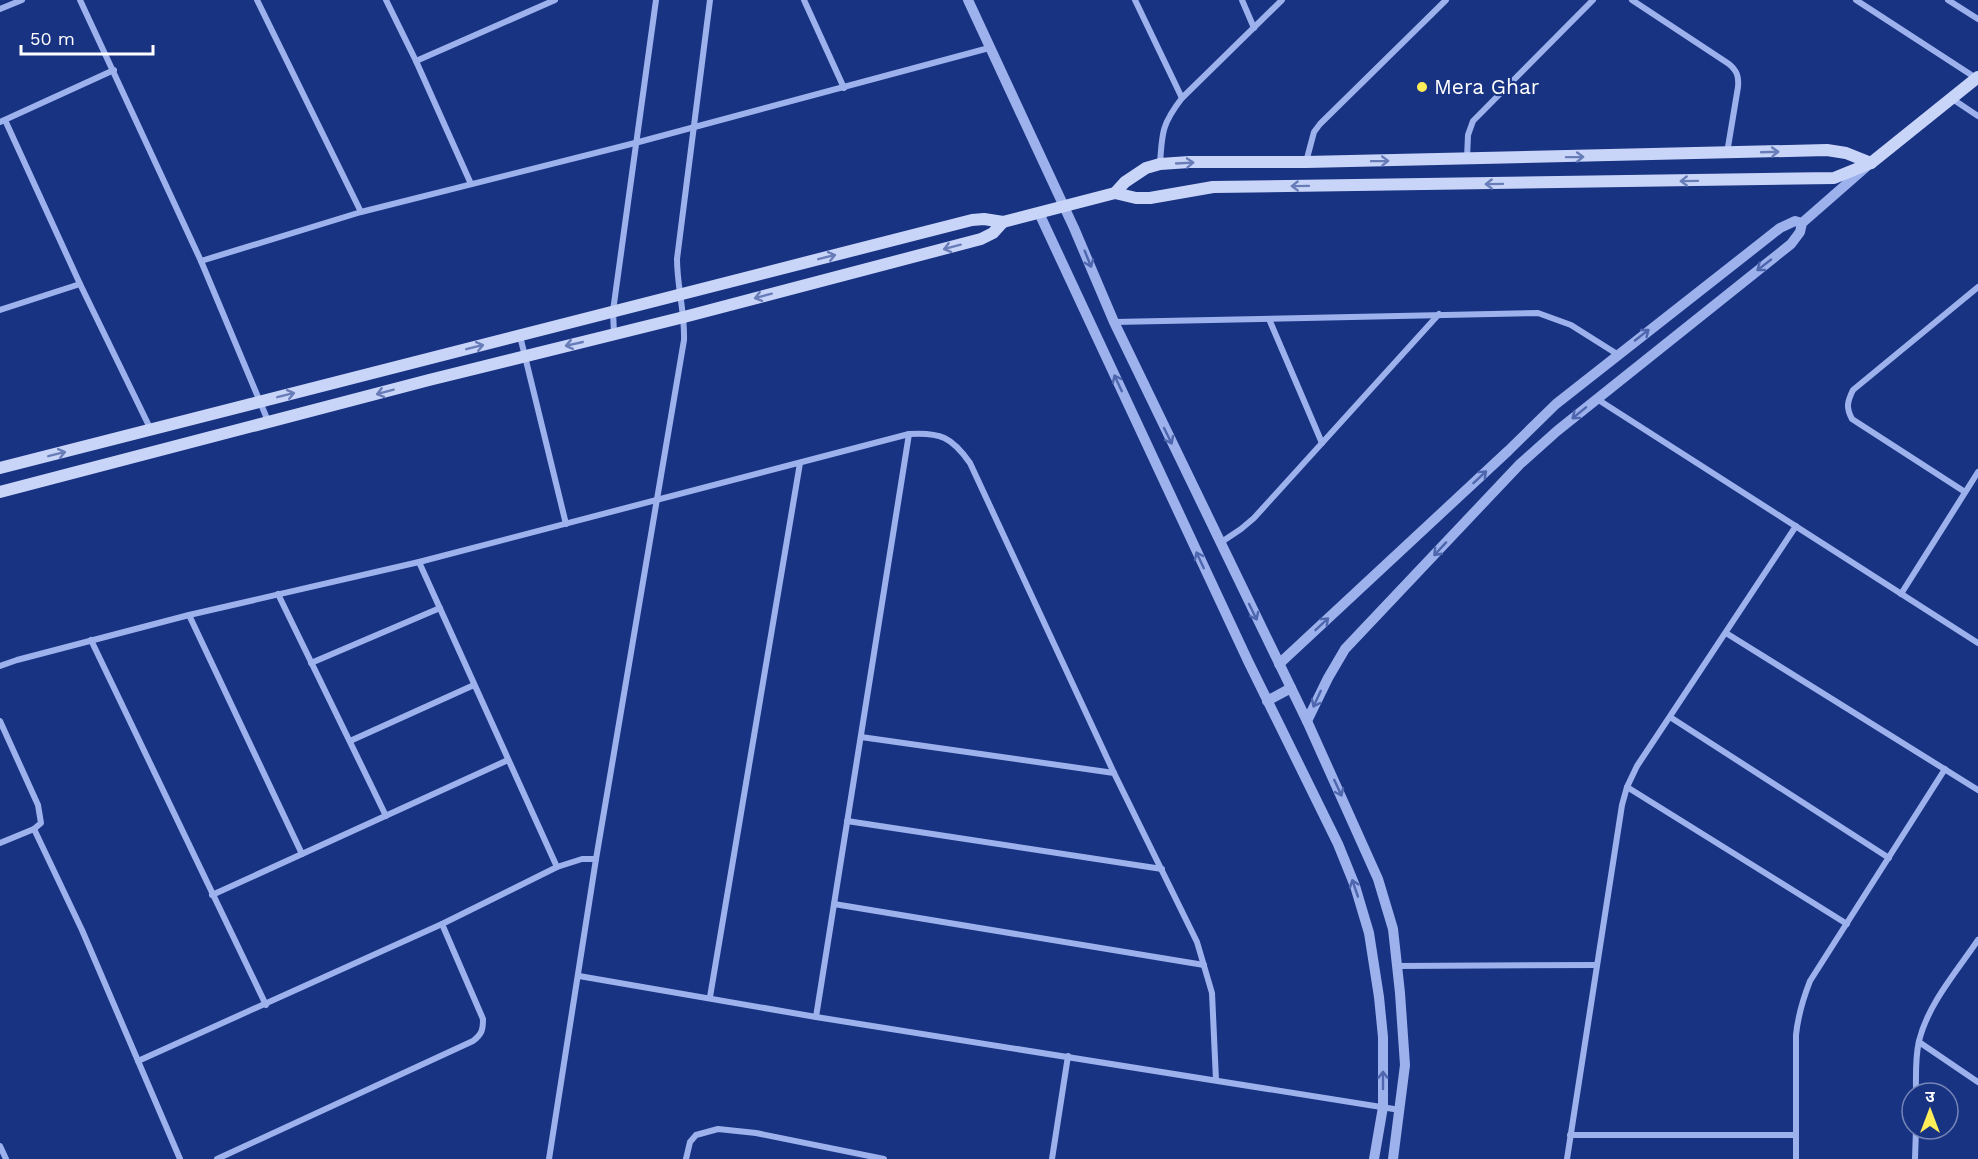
<svg xmlns="http://www.w3.org/2000/svg" width="1978" height="1159" font-family="'Work Sans','Noto Sans Devanagari',sans-serif">
  <style>
    .lines { fill: none; stroke-linecap: round; stroke-linejoin: round }
    .minor { stroke: #9db2ec; stroke-width: 6 }
    .tertiary { stroke: #9db2ec; stroke-width: 10 }
    .secondary { stroke: #c9d5f8; stroke-width: 12 }
    .oneway { stroke: #687cb8 }
    .oneway2 { stroke: #4e66ad }
    .poi-dot { fill: #ffee58; stroke: #193383; stroke-width: 2 }
    .labels { text-anchor: middle; stroke-width: 4.5; stroke-linejoin: round; paint-order: stroke }
    .poi-label { font-size: 21px; fill: #fff; stroke: #193383; text-anchor: start }
  </style>
  <rect width="100%" height="100%" fill="#193383"/>
  <g class="lines">
    <g class="minor">
      <path d="M80,0l121,261 67,160"/>
      <path d="M257,0l104,212"/>
      <path d="M386,0l30,61 55,123"/>
      <path d="M804,0l40,88"/>
      <path d="M1135,0l47,98"/>
      <path d="M1242,0l12,28"/>
      <path d="M1632,0l97,64c8,7 10,12 9,23l-11,66"/>
      <path d="M1856,0l120,78"/>
      <path d="M1948,0l30,19"/>
      <path d="M0,9l22,-9"/>
      <path d="M416,61l139,-61"/>
      <path d="M1951,98l27,18"/>
      <path d="M5,120l75,164 71,146"/>
      <path d="M0,122l114,-52"/>
      <path d="M1467,158l1,-23 5,-14 120,-121"/>
      <path d="M1306,162l8,-30 6,-8 126,-124"/>
      <path d="M1160,164c2,-32 2,-40 22,-66l100,-98"/>
      <path d="M201,261l160,-49 274,-69 354,-95"/>
      <path d="M0,310l80,-26"/>
      <path d="M1269,319l53,124"/>
      <path d="M1114,322l424,-9 33,12 46,29"/>
      <path d="M614,334l-1,-23 43,-311"/>
      <path d="M520,336l46,188"/>
      <path d="M1597,399l381,244"/>
      <path d="M1965,492l-113,-73c-6,-11 -5,-17 1,-29l125,-103"/>
      <path d="M1220,543l21,-14 13,-11 185,-204"/>
      <path d="M419,562l138,305"/>
      <path d="M278,594l108,222"/>
      <path d="M1901,594l77,-122"/>
      <path d="M189,615l113,239"/>
      <path d="M1726,633l252,157"/>
      <path d="M91,640l175,365"/>
      <path d="M311,663l129,-55"/>
      <path d="M0,666l17,-6 172,-45 230,-53 490,-128c31,-2 43,3 61,29l144,310 83,169 15,51 4,87"/>
      <path d="M1670,717l219,141"/>
      <path d="M0,721l38,84 3,18 -7,6 -34,14"/>
      <path d="M861,737l253,36"/>
      <path d="M350,741l124,-56"/>
      <path d="M1627,787l220,137"/>
      <path d="M847,821l315,48"/>
      <path d="M34,829l48,101 98,229"/>
      <path d="M212,895l296,-135"/>
      <path d="M834,904l370,61"/>
      <path d="M1397,966l200,-1"/>
      <path d="M579,976l237,41 584,93"/>
      <path d="M710,997l90,-534"/>
      <path d="M816,1017l93,-583"/>
      <path d="M1919,1042l59,40"/>
      <path d="M138,1061l304,-137 115,-57 25,-8h14"/>
      <path d="M1916,1093c0,-17 -1,-35 3,-52 9,-37 38,-70 59,-101"/>
      <path d="M1570,1135h226"/>
      <path d="M0,1146l6,13"/>
      <path d="M217,1159l256,-118c9,-7 10,-11 10,-22l-41,-95"/>
      <path d="M549,1159l47,-300 88,-519c1,-28 -7,-53 -7,-81l33,-259"/>
      <path d="M686,1159l4,-17 6,-7 22,-6 38,4 128,26"/>
      <path d="M1052,1159l16,-103"/>
      <path d="M1567,1159l55,-354 5,-18 10,-21 159,-240"/>
      <path d="M1796,1159v-124c2,-20 7,-36 14,-54l135,-212"/>
      <path d="M1915,1159l1,-30"/>
    </g>
    <g class="tertiary">
      <path d="M968,0l106,228 40,94 193,399 71,158 15,50 7,64 5,72 -12,94"/>
      <path d="M1039,213l209,448 90,183 17,42 14,47 10,64 4,40v70l-9,52"/>
      <path d="M1279,664l229,-213 48,-47 224,-176 15,-7 7,2"/>
      <path d="M1267,701l24,-13"/>
      <path d="M1307,721l21,-43 17,-29 175,-185 37,-33 234,-187 9,-12 2,-9 64,-56"/>
    </g>
    <g class="secondary">
      <path d="M1115,193l10,-11 21,-14 14,-4 29,-2h117l521,-12 19,3 25,10"/>
      <path d="M0,468l972,-248 12,-1 19,3 112,-29 21,5h14l63,-11 621,-9 37,-15 107,-86"/>
      <path d="M0,492l429,-112 255,-63 297,-78 12,-6 10,-11"/>
    </g>
  </g>
  <defs><path id="oneway-shaft" d="M-6 0H5M1.5-3L5.5 0L1.5 3" fill="none" stroke-width="1.6" stroke-linecap="round" stroke-linejoin="round" transform="scale(1.5)"/></defs>
  <g class="oneway">
    <use href="#oneway-shaft" transform="translate(1770 152) rotate(-2)"/>
    <use href="#oneway-shaft" transform="translate(1575 157) rotate(-1)"/>
    <use href="#oneway-shaft" transform="translate(1380 161) rotate(-1)"/>
    <use href="#oneway-shaft" transform="translate(1185 163) rotate(-3)"/>
    <use href="#oneway-shaft" transform="translate(1689 181) rotate(179)"/>
    <use href="#oneway-shaft" transform="translate(1494 184) rotate(179)"/>
    <use href="#oneway-shaft" transform="translate(1300 186) rotate(179)"/>
    <use href="#oneway-shaft" transform="translate(952 247) rotate(165)"/>
    <use href="#oneway-shaft" transform="translate(827 257) rotate(-14)"/>
    <use href="#oneway-shaft" transform="translate(763 296) rotate(165)"/>
    <use href="#oneway-shaft" transform="translate(574 344) rotate(167)"/>
    <use href="#oneway-shaft" transform="translate(475 347) rotate(-14)"/>
    <use href="#oneway-shaft" transform="translate(385 392) rotate(165)"/>
    <use href="#oneway-shaft" transform="translate(286 395) rotate(-14)"/>
    <use href="#oneway-shaft" transform="translate(57 454) rotate(-14)"/>
  </g>
  <g class="oneway2">
    <use href="#oneway-shaft" transform="translate(1088 259) rotate(68)"/>
    <use href="#oneway-shaft" transform="translate(1764 265) rotate(142)"/>
    <use href="#oneway-shaft" transform="translate(1642 335) rotate(-38)"/>
    <use href="#oneway-shaft" transform="translate(1118 383) rotate(-115)"/>
    <use href="#oneway-shaft" transform="translate(1579 413) rotate(141)"/>
    <use href="#oneway-shaft" transform="translate(1168 436) rotate(64)"/>
    <use href="#oneway-shaft" transform="translate(1480 477) rotate(-43)"/>
    <use href="#oneway-shaft" transform="translate(1440 549) rotate(133)"/>
    <use href="#oneway-shaft" transform="translate(1200 560) rotate(-115)"/>
    <use href="#oneway-shaft" transform="translate(1253 612) rotate(64)"/>
    <use href="#oneway-shaft" transform="translate(1322 624) rotate(-43)"/>
    <use href="#oneway-shaft" transform="translate(1317 699) rotate(115)"/>
    <use href="#oneway-shaft" transform="translate(1338 788) rotate(65)"/>
    <use href="#oneway-shaft" transform="translate(1355 888) rotate(-109)"/>
    <use href="#oneway-shaft" transform="translate(1383 1080) rotate(-90)"/>
  </g>
  <circle class="poi-dot" cx="1422" cy="87" r="6"/>
  <g class="labels">
    <g class="poi-label">
      <text x="1434" y="94">Mera Ghar</text>
    </g>
  </g>
  <g transform="translate(1930 1111)"><circle r="28" fill="#193383" stroke="#7585b5" stroke-width="1.5"/>
  <path d="M0-4.5L10 22L0 15L-10 22Z" fill="#ffee58"/>
  <text y="-9" font-size="16" font-weight="bold" text-anchor="middle" fill="#ffffff">उ</text>
  </g>
  <path d="M21 45v9h132v-9" fill="none" stroke="#ffffff" stroke-width="3"/>
  <text x="30" y="45" font-size="18" fill="#ffffff" stroke="#193383" stroke-width="4.5" paint-order="stroke">50 m</text>
</svg>
